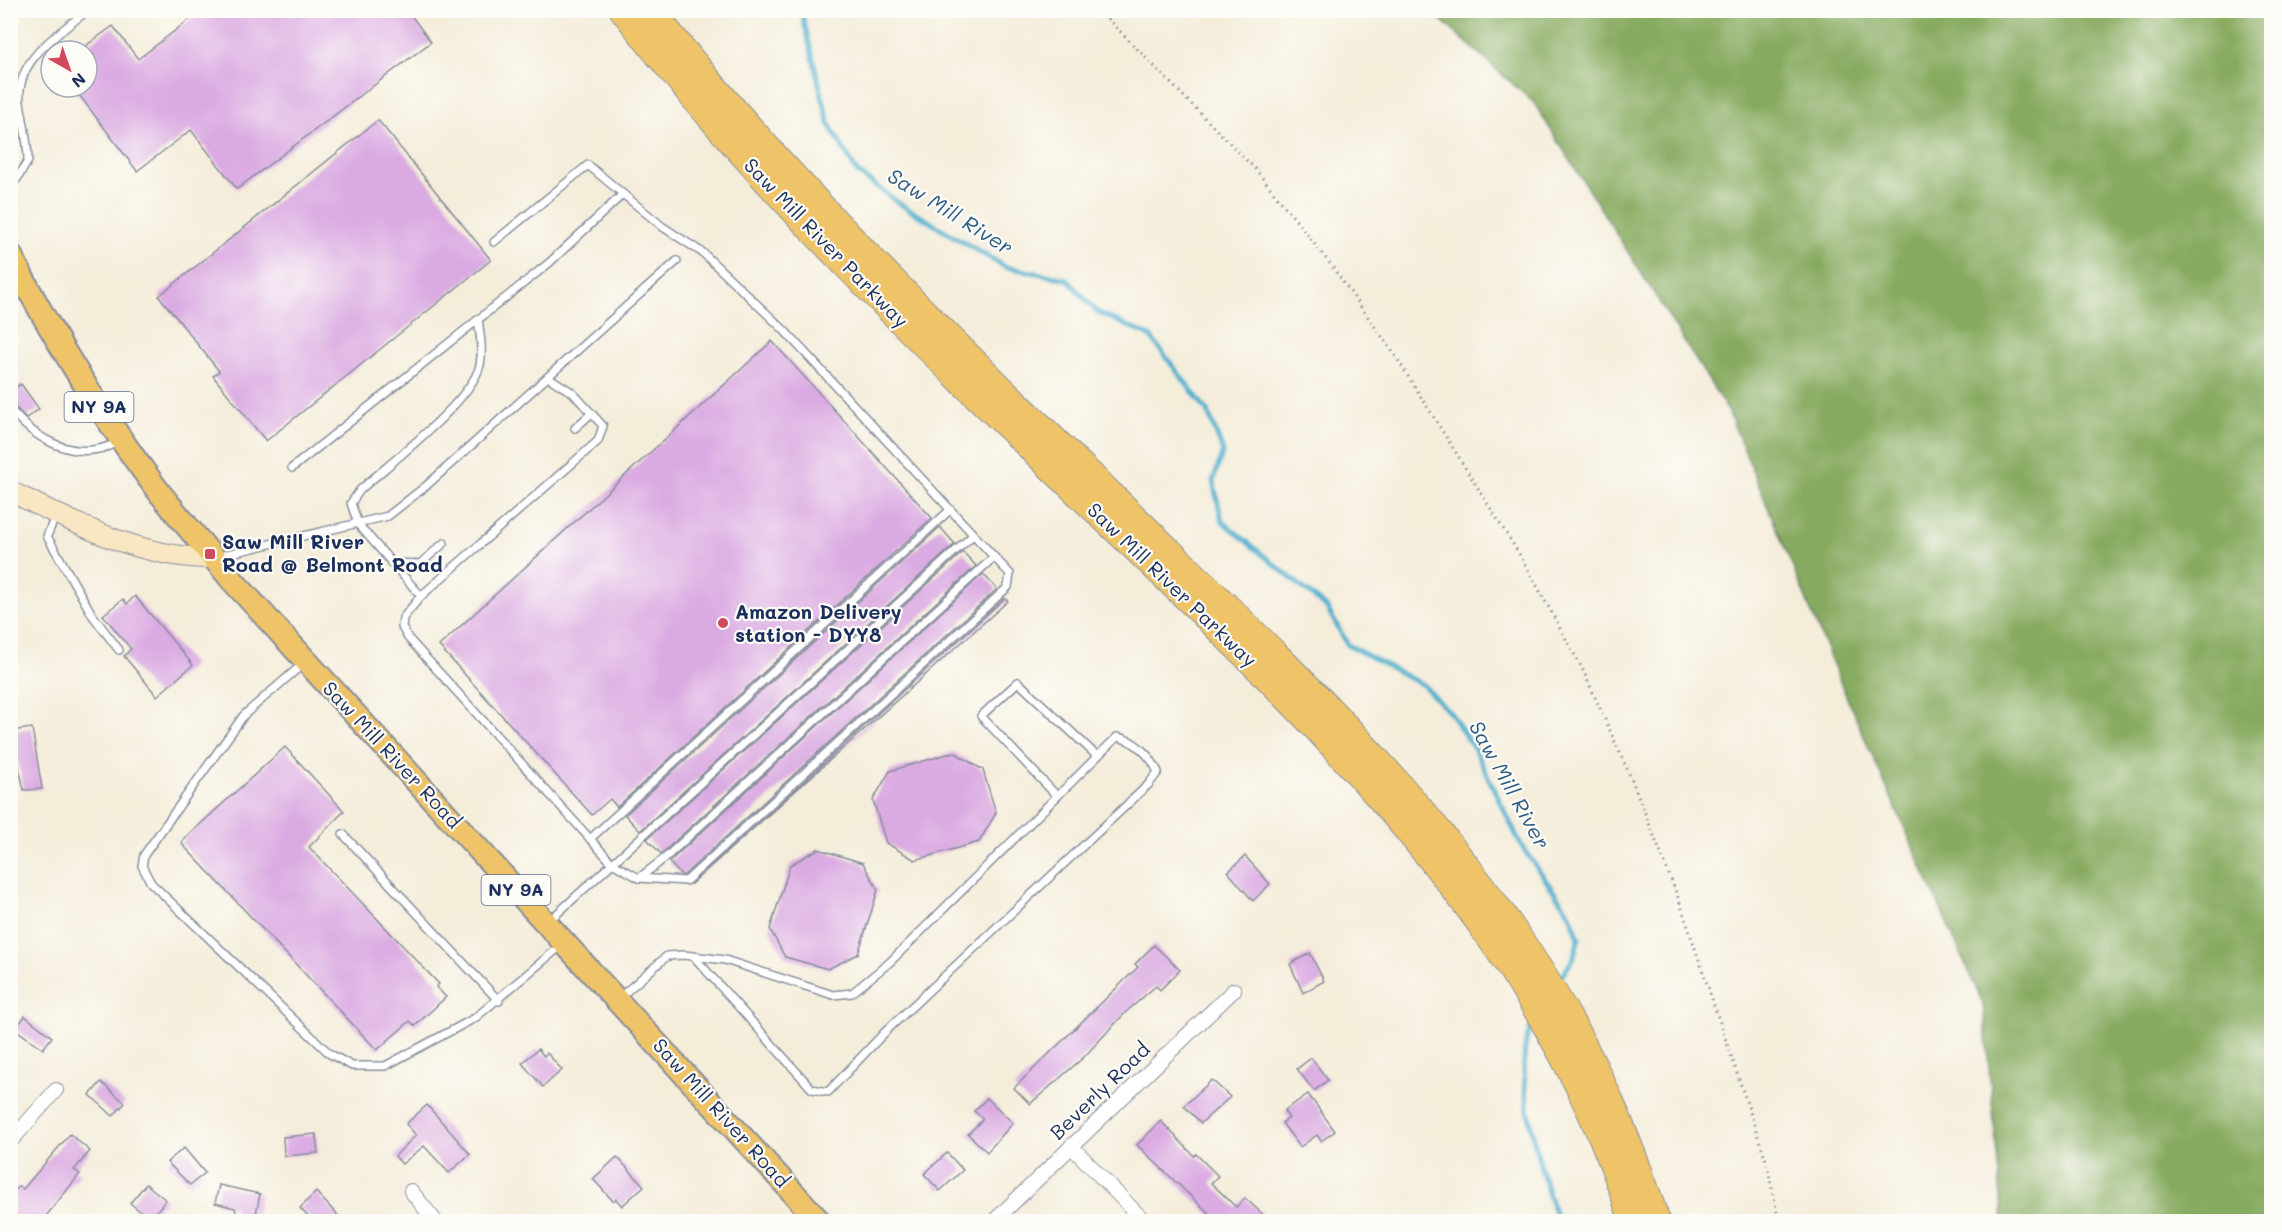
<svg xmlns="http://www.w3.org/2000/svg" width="2282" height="1232" font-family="Mali,sans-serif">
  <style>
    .forest { fill: #86aa5e; stroke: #506c5e; stroke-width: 1.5 }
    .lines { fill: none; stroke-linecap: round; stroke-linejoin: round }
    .stream { stroke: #50afce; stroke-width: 5 }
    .building { fill: #daaae2 }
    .lane-casing { stroke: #888e9c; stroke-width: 10 }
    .street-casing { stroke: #888e9c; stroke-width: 16 }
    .secondary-casing { stroke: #888e9c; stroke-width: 22 }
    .primary-casing { stroke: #888e9c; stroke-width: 26 }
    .highway-casing { stroke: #888e9c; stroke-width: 28 }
    .path { stroke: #888e9c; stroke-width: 3; stroke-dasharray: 1.5 4.5; stroke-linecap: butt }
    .lane { stroke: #fff; stroke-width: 7 }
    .street { stroke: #fff; stroke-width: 14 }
    .secondary { stroke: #f9e7c3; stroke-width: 20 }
    .primary { stroke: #efc469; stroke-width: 22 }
    .highway { stroke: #efc469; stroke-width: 26 }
    .poi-dot { fill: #d1495b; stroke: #fdfcf7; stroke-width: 2 }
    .labels { text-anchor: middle; stroke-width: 4.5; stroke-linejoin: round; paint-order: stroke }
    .shield { fill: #fdfcf7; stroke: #5f6c8c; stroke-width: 1.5 }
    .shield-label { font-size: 18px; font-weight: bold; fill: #1b2f5e }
    .street-label { font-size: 20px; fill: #1b2f5e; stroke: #fdfcf7 }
    .poi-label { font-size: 20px; font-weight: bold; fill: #1b2f5e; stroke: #fdfcf7; text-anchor: start }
    .water-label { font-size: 21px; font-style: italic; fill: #2e5c85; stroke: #fdfcf7 }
  </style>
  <rect width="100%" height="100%" fill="#fdfcf7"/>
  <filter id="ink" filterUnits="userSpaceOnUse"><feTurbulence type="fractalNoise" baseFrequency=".0167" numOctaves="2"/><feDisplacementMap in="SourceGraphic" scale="12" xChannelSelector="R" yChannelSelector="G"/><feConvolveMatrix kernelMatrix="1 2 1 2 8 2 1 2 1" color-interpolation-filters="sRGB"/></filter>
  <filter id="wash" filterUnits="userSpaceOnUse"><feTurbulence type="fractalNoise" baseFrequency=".008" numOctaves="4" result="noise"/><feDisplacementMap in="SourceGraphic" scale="24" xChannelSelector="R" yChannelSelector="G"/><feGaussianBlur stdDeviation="1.35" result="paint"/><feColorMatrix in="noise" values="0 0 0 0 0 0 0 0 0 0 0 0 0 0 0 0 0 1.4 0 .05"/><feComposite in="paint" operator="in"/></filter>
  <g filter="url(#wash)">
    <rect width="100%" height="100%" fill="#f4edda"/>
    <path class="forest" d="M1431,11h840v1210h-268l-20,-217 -134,-301 -121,-292 -194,-308z"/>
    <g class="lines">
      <g class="stream">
        <path d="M801,10l28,114 28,48 43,32 105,63 62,12 30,33 53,24 58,76 15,39 -10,30 9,40 105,87 21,37 75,40 28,29 24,36 47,97 48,67 9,24 -6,21 -16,25"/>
        <path d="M1533,1023c-25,40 9,155 25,199"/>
      </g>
    </g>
    <g id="blocks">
      <g class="building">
        <path d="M202,10h205l24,32 -194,147 -46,-59 -54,41 -64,-84h14v-42l26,-19 25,33z"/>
        <path d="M378,120l113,140 -225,181 -53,-65 6,-5 -60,-75z"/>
        <path d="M772,341l160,177 -315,289 -7,-8 -18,16 -153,-169z"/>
        <path d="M21,384l18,25 -13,9 -16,-16v-11z"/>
        <path d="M940,527l15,17 -315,287 -15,-16z"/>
        <path d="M963,552l13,14 -315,288 -14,-15z"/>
        <path d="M983,574l14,15 -313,286h-3l-12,-13z"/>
        <path d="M135,596l58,69 -36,31 -33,-40 7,-7 -28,-34 20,-16 4,5z"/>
        <path d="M1005,598l3,3 -318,284z"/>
        <path d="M32,728l10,61 -18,1 -9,-39h-5v-20z"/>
        <path d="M285,747l59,64 -35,36 130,137 -3,3 10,10 -31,29 -5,-5 -33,29 -195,-206 2,-5z"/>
        <path d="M954,752l29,18 13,43 -17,29 -64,18 -29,-17 -13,-43 17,-29z"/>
        <path d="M818,849l45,14 15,27 -20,64 -30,15 -43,-12 -15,-28 20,-64z"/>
        <path d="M1245,856l25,28 -17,17 -25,-29z"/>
        <path d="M1154,945l26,25 -20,20 -4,-4 -30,26 -42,45 -54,47 -16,-16 124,-121 -3,-3z"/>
        <path d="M1310,953l14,28 -21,12 -13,-29z"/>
        <path d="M25,1016l27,21 -9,12 -28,-20z"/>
        <path d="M538,1049l6,7 3,-3 15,17 -19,17 -21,-24z"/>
        <path d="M1311,1058l17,22 -14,11 -17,-22z"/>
        <path d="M1212,1080l18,17 -29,26 -17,-17z"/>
        <path d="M101,1082l24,21 -12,13 -23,-21z"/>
        <path d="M1308,1094l27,37 -14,10 -4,-6 -17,12 -18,-24 7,-5 -5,-7z"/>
        <path d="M987,1098l26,25 -26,29 -19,-18 15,-15 -9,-8z"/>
        <path d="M427,1105l43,49 -21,19 -25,-27 -22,18 -7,-8 21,-21 -10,-11z"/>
        <path d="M1161,1121l33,35 2,-2 22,22 -7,7 25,24 9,-9 25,23h-53l-80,-76z"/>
        <path d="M70,1134l20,17 -16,19 6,4 -38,47h-32v-25l9,-10 4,3z"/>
        <path d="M316,1134l2,19 -34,3 -1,-19z"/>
        <path d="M184,1148l21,25 -15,12 -23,-23z"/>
        <path d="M947,1153l16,17 -23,21 -16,-17z"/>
        <path d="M617,1157l27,29 -22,20 -6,-7 -3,2 -20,-22z"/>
        <path d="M146,1184l20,16 -16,19 -20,-16z"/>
        <path d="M219,1185l41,9 -4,20 -19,3 -2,-9 -20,-5z"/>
        <path d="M316,1192l27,29h-31l-12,-13z"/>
      </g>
    </g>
  </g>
  <g filter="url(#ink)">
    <use href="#blocks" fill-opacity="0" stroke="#888e9c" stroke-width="1.5"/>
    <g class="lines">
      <g class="lane-casing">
        <g id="lane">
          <path d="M10,182l7,-3 11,-18c0,-20 -5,-39 -8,-59 -5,-43 39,-68 68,-92"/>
          <path d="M494,242l94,-77 35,29"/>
          <path d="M10,290l11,-11"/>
          <path d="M10,409c27,33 68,54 108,33"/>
          <path d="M575,428l17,-15"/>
          <path d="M292,468l257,-205 74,-69 40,33 40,26 81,77 226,244 -2,13 -322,294 -47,-3 -27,-15 -204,-225 -6,-11 1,-9 18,-22 177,-155 5,-15 -30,-33 -25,-16"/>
          <path d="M55,517l-8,19 46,80 26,34"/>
          <path d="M219,556l169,-40 38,-30 251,-225"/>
          <path d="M391,563l29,1 24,-21"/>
          <path d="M421,596l-63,-72 -7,-21 9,-13c29,-26 112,-89 120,-125 3,-15 0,-31 -2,-46"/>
          <path d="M304,663l-60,52 -100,140 -2,11 9,17 179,171 22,12h33l90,-48 88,-74"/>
          <path d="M1057,796l-76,-80 37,-34 79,74"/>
          <path d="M343,834l156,167"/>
          <path d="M590,839l360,-329"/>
          <path d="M639,878l26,-20 329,-301"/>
          <path d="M549,921l424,-386"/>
          <path d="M619,998l48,-42 17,-1 41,5 108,35 19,-2 38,-31 227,-225c18,3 33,18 41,35l-10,13 -262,246 -58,61 -16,-3 -117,-131"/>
        </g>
      </g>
      <g class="street-casing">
        <g id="street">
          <path d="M10,1142l46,-52"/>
          <path d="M1071,1146l74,76"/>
          <path d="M411,1191l25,31"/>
          <path d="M993,1222l241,-232"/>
        </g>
      </g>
      <g class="secondary-casing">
        <path id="secondary" d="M10,491c64,32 131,68 204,67"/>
      </g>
      <g class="primary-casing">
        <path id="primary" d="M10,254c42,82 91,160 146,234 24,31 51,61 76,92l588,642"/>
      </g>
      <g class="highway-casing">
        <g id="highway">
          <path d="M623,10c187,244 421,445 638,661 157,159 304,333 372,551"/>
          <path d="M651,10c143,181 308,338 473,497 163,158 337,316 448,517 35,63 62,129 85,198"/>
        </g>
      </g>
      <path class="path" d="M1099,10l158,161 74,94 62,87 128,205 61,111 50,112 47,120 87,260 13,62"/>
      <use href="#lane" class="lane"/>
      <use href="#street" class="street"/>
      <use href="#secondary" class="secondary"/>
      <use href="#primary" class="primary"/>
      <use href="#highway" class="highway"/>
    </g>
  </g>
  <g class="poi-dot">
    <rect x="204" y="548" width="12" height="12" rx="3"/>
    <circle cx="723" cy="623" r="6"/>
  </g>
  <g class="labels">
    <g class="shield">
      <rect x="64.5" y="392" width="69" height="30" rx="4.5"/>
      <rect x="481.5" y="875" width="69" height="30" rx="4.5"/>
    </g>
    <g class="shield-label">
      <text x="99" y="413">NY 9A</text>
      <text x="516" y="896">NY 9A</text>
    </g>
    <g class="street-label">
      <text transform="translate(826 243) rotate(46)" y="7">Saw Mill River Parkway</text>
      <text transform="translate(1172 585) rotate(44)" y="7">Saw Mill River Parkway</text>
      <text transform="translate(392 755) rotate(47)" y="7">Saw Mill River Road</text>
      <text transform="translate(1100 1091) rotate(-44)" y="7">Beverly Road</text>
      <text transform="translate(721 1113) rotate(48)" y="7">Saw Mill River Road</text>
    </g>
    <g class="poi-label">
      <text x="222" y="549">Saw Mill River<tspan x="222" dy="23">Road @ Belmont Road</tspan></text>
      <text x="735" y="619">Amazon Delivery<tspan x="735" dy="23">station - DYY8</tspan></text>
    </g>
    <g class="water-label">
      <text transform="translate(950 212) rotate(32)" y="7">Saw Mill River</text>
      <text transform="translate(1509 785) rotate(61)" y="7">Saw Mill River</text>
    </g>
  </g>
  <rect width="2282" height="1232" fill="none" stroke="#fdfcf7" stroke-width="36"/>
  <g transform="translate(69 69) rotate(140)"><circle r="28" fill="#fdfcf7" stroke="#a3aaba" stroke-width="1.5"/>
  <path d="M0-4.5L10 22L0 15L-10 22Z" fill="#d1495b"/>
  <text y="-9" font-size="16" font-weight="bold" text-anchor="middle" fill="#1b2f5e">N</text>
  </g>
</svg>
